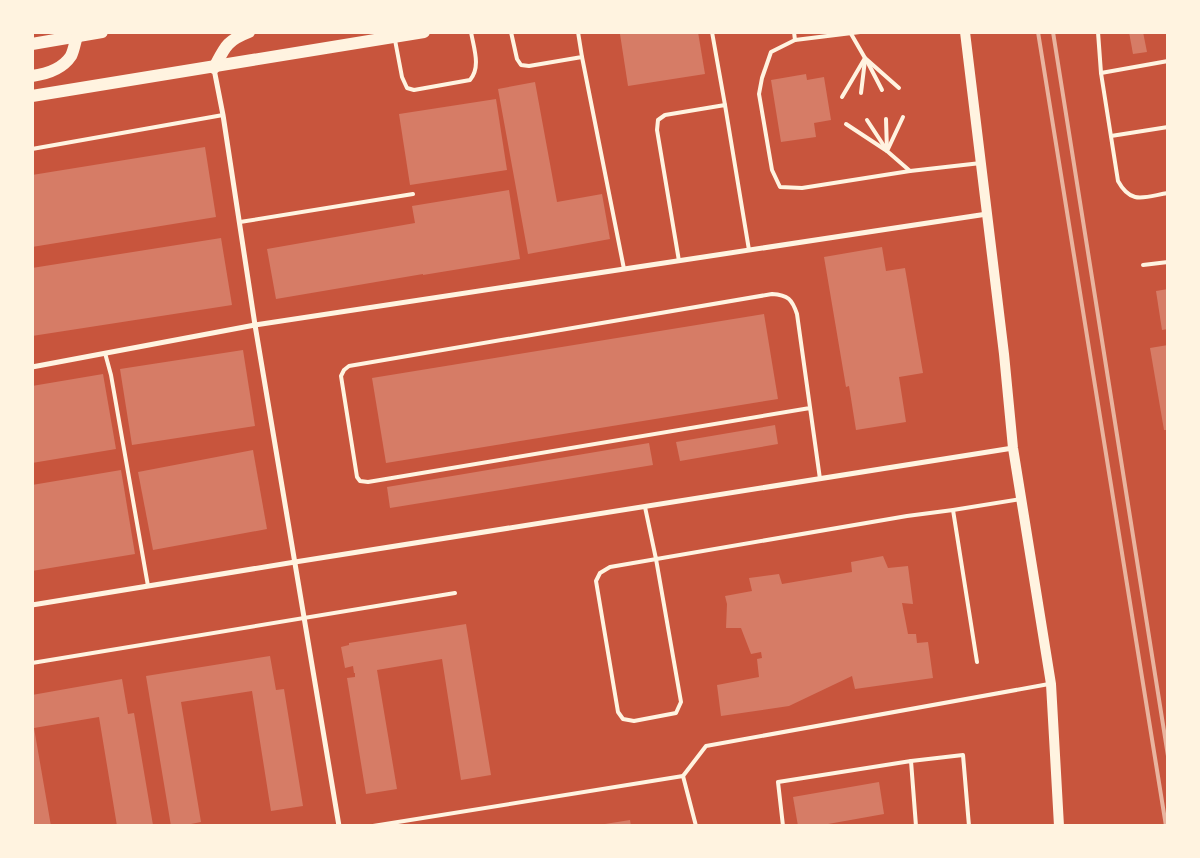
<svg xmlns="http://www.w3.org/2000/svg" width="1200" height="858" font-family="'Source Serif 4',serif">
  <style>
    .building { fill: #d67c66 }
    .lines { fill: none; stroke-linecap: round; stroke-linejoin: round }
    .service { stroke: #fff3e0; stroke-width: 4 }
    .minor { stroke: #fff3e0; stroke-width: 5 }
    .secondary { stroke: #fff3e0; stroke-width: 10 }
    .primary { stroke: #fff3e0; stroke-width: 12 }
    .rail { stroke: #e9b49f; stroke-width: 4 }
  </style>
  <rect width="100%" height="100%" fill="#c8553d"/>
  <g class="building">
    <path d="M631,32h67l7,42 -77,12 -8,-52z"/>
    <path d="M1129,32h14l4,20 -14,2z"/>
    <path d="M806,74l1,6 17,-3 7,43 -17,3 2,14 -35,5 -10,-62z"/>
    <path d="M535,82l22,120 45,-8 8,45 -82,15 -30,-165z"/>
    <path d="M496,99l11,71 -97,15 -11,-71z"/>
    <path d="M205,147l11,70 -184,30v-72z"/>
    <path d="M509,190l11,69 -97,16v-1l-147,25 -9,-50 148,-26 -3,-17z"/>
    <path d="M221,238l11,67 -200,31v-68z"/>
    <path d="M882,247l4,24 19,-3 18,105 -24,4 7,45 -50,8 -7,-44 -3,1 -22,-130z"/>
    <path d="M1168,289v40l-6,1 -6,-39z"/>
    <path d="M764,314l14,85 -392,64 -14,-85z"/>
    <path d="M1168,345v85h-4l-14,-82z"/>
    <path d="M243,350l12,76 -123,19 -12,-76z"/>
    <path d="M103,374l13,75 -84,14v-77z"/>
    <path d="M775,425l3,19 -98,17 -4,-19z"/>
    <path d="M649,443l4,22 -263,43 -3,-21z"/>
    <path d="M253,450l14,79 -114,21 -15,-78z"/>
    <path d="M121,470l14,84 -103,17v-86z"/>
    <path d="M883,556l5,12 20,-2 5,38 -11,-1 6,31h8l1,9 11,-1 5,36 -78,11 -3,-13 -63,30 -68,10 -4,-31 42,-8 -2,-18 5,-1 -1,-6 -10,2 -10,-26h-15l1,-24 -2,-8 27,-5 -3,-13 30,-4 3,10 70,-12 -1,-10z"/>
    <path d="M466,624l25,151 -30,5 -19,-121 -65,11 20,119 -31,5 -19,-116 8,-1v-4h-1l-1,-7 -8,2 -4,-21 8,-2v-2z"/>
    <path d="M270,656l6,34 8,-1 19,117 -32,5 -19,-120 -71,11 20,120 -20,4h-10l-25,-150z"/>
    <path d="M122,679l6,35 6,-1 19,112 -36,1 -18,-109 -65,11 17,98h-19v-131z"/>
    <path d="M879,782l5,32 -67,12h-19l-5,-29z"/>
    <path d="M630,820l1,6h-26v-2z"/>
  </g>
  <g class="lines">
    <g class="service">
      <path d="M511,32l6,27 4,6 8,1 53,-9 -4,-25"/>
      <path d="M712,32l13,73"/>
      <path d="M794,32l1,8"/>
      <path d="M850,32l15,26 34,30"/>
      <path d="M860,32l-65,8 -24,12 -9,26 -3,16 13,76 8,17 22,1 108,-17 71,-8"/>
      <path d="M1098,32l3,41 17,108c13,24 26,16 50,12"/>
      <path d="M395,40l7,37 5,11 7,2 56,-10c11,-13 4,-31 1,-48"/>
      <path d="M582,57l42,212"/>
      <path d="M867,61l15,29"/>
      <path d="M1101,73l67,-12"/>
      <path d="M861,93l4,-33"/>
      <path d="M842,97l23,-39"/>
      <path d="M886,119l1,32 23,20"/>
      <path d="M867,120l19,29"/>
      <path d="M846,124l41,27"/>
      <path d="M1111,136l57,-9"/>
      <path d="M32,149l191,-34"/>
      <path d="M888,149l15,-32"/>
      <path d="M240,222l173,-28"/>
      <path d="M679,261l-22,-131 1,-10 7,-5 60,-10 24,145"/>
      <path d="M1143,265l25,-3"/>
      <path d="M105,353l6,22 37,211"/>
      <path d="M810,408l-442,74 -8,-1 -3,-4 -16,-101 3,-6 5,-4 423,-72c16,1 20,5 25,20l23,165"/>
      <path d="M645,507l11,52 25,143 -5,11 -42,8 -11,-2 -5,-7 -22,-131 4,-8 10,-6 297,-51 46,-6 68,-11"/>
      <path d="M953,510l24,152"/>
      <path d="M32,663l423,-70"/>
      <path d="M911,761l52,-6 6,71"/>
      <path d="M683,776l13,50"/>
      <path d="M373,826l310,-50 23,-30 343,-62"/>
      <path d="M783,826l-5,-44 133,-21 5,65"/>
    </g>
    <g class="minor">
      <path d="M214,69l9,46 32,210 84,501"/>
      <path d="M32,367l223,-42 732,-111"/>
      <path d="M32,605l263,-43 718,-114"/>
    </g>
    <path class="secondary" d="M965,32l39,322 9,94 38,236 8,142"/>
    <g class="primary">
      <path d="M32,44l70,-12"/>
      <path d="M214,68c11,-21 12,-27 35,-36"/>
      <path d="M32,76c15,-2 31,-8 39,-20 3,-6 4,-14 6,-20"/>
      <path d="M32,96l392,-64"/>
    </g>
    <g class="rail">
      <path d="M1038,32l128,794"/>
      <path d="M1053,32l115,724"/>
    </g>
  </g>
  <rect width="1200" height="858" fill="none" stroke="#fff3e0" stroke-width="68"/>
</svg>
